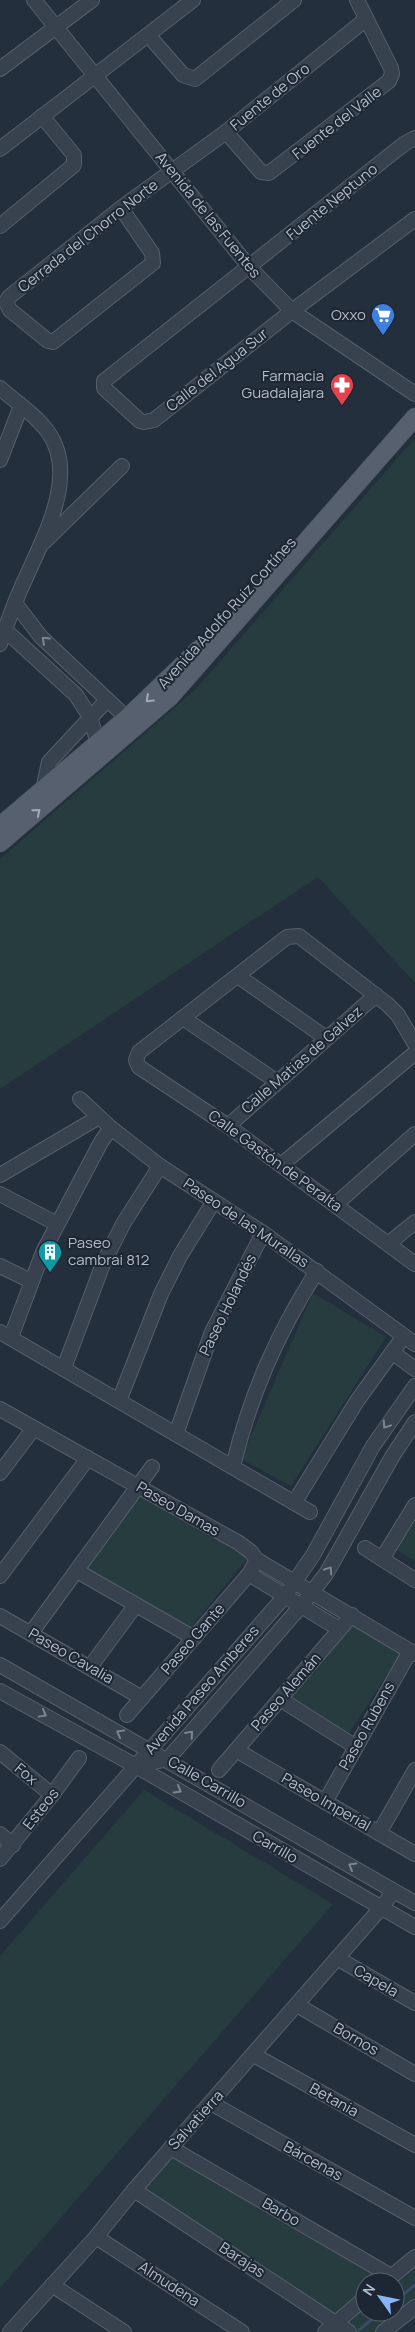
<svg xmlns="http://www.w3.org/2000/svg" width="415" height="2332" font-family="Manrope,sans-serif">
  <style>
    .green { fill: #263c3f; fill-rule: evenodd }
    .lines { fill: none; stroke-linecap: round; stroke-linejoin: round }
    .stream { stroke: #394c67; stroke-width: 3 }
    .minor-casing { stroke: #565f6c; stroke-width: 16 }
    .major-casing { stroke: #414a57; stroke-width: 19 }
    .minor { stroke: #38414e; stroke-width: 14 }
    .major { stroke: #56606e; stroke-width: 18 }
    .oneway { stroke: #7c8592 }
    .oneway2 { stroke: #a1aab7 }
    .labels { text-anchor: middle; stroke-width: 4; stroke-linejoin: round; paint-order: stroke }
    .street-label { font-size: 15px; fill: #b4bcc9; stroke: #1d2633 }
    .poi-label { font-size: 15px; fill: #b4bcc9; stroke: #1d2633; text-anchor: end }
  </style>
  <rect width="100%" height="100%" fill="#242f3e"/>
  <g class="green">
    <path d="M415,438v545l-97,-106 -318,212v-230l195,-169z"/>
    <path d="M313,1293l73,44 -95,149 -50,-27z"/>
    <path d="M142,1493l108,62 -63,77 -104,-62z"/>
    <path d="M415,1513v48l-23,-14z"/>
    <path d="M352,1621l49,32 -52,80 -63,-35z"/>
    <path d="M144,1790l189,114 -333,384v-332z"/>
    <path d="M171,2148l220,128 24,-19v50l-32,25h-58l11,-10 -202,-132zM365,2282h30v30h-30z"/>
  </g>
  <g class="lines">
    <g class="stream">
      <path d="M395,2301l20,-16"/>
      <path d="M359,2330l22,-18"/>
    </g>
    <g class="minor-casing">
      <g id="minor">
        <path d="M34,0l216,268 42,43 123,83"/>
        <path d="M149,36l34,39 12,4 99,-79"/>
        <path d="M0,69l92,-69"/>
        <path d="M226,132l35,40 8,1 120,-92 3,-7 -1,-6 -34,-68"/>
        <path d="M415,138l-11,6 -300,237v7l36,33 4,1 10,-2 138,-109 123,-92"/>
        <path d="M0,149l193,-149"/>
        <path d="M121,208l31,45 1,10 -100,79 -5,-1 -38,-31 -4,-8 3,-5 112,-89 105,-76 139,-112"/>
        <path d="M0,226l74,-61v-10l-32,-39"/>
        <path d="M0,388c16,14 36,27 48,44 30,42 -2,100 -20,141 -11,23 -20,47 -28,71"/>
        <path d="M0,460l21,-54"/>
        <path d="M44,542l78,-76"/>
        <path d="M15,603l26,34 90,85v4"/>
        <path d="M5,630l71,65 14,22 8,26 8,4"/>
        <path d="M43,790l6,-28 58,-62"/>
        <path d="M238,976l88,62"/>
        <path d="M183,1018l93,63"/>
        <path d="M415,1044l-17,-29 -11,-11 -88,-68 -12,1 -148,115 -3,8 3,7 89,59 187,138"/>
        <path d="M80,1099l31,29 49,38 103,67 152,111"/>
        <path d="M228,1126l148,-131"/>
        <path d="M281,1165l134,-112"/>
        <path d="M0,1175l99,-58"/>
        <path d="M0,1194l57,30"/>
        <path d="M336,1204l79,-70"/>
        <path d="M388,1244l27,-22"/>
        <path d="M0,1266l31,15"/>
        <path d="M0,1332l310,180"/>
        <path d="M11,1337l32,-85 58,-110 10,-14"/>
        <path d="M392,1352l23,17"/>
        <path d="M64,1368l39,-104 20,-40 37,-58"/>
        <path d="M119,1401l42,-107 19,-38 34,-55"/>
        <path d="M0,1409l239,134 12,9 6,8 158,94"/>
        <path d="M176,1434l36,-102 51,-99"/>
        <path d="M233,1466c18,-73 44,-132 84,-195"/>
        <path d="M0,1473l34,-45"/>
        <path d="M294,1503l63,-102 47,-65"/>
        <path d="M365,1548l50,32"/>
        <path d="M382,1559l33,-54"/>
        <path d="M77,1571l117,67"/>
        <path d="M249,1574l90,55"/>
        <path d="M0,1576l88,-118"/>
        <path d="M0,1616l142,82"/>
        <path d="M31,1633l121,-166"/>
        <path d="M0,1665l415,238"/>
        <path d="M90,1667l45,-61"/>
        <path d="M0,1691l136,75 279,161"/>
        <path d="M280,1699l76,48"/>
        <path d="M127,1715l122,-141 8,-14"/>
        <path d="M236,1750l179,104"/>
        <path d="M0,1752l52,43"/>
        <path d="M136,1766l32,-7 133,-153 25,-32 66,-117 23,-35"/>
        <path d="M219,1770l133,-155"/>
        <path d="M325,1802l85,-151"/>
        <path d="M379,1833l36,-63"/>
        <path d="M0,1834l13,11"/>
        <path d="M0,1859l52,-64 27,-37"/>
        <path d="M0,1921l285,-325 28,-41 60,-109 42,-60"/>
        <path d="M337,1958l78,45"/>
        <path d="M297,2005l118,69"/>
        <path d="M254,2055l161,90"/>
        <path d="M211,2103l204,115"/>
        <path d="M171,2148l220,128"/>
        <path d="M134,2190l215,142"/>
        <path d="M96,2237l146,95"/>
        <path d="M385,2282l30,-25"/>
        <path d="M52,2285l72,47"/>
        <path d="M10,2332l86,-95 38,-47 247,-282 13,-17"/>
        <path d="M325,2332l40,-34"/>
        <path d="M383,2332l32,-25"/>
      </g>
    </g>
    <g class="major-casing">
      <g id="major">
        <path d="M0,826l127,-108 72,-69"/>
        <path d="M0,843l170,-146 245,-280"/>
      </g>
    </g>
    <use href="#minor" class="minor"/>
    <use href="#major" class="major"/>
  </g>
  <defs><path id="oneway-chevron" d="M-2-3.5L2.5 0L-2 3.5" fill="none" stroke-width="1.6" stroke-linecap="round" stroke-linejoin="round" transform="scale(1.25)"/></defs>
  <g class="oneway">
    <use href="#oneway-chevron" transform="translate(45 640) rotate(-137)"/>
    <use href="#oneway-chevron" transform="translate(386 1425) rotate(124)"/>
    <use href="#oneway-chevron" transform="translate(329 1570) rotate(-56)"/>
    <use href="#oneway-chevron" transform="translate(43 1714) rotate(29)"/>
    <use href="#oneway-chevron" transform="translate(120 1733) rotate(-151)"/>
    <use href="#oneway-chevron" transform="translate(190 1734) rotate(-49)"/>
    <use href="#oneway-chevron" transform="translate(178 1790) rotate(30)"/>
    <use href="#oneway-chevron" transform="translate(352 1866) rotate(-150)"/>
  </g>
  <g class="oneway2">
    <use href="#oneway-chevron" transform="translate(149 699) rotate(137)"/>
    <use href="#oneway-chevron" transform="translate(37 812) rotate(-40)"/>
  </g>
  <defs>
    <g id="supermarket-pin" transform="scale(1.25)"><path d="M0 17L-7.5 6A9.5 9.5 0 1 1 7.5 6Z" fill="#3f7fe0" stroke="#1d2633"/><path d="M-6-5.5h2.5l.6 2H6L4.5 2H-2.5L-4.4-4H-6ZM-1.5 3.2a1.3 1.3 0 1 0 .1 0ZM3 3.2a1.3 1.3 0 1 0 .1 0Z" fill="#fff"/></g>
    <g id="pharmacy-pin" transform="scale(1.25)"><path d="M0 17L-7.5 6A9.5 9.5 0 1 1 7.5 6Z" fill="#e0444e" stroke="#1d2633"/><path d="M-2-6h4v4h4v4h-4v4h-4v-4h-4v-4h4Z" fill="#fff"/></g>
    <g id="building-pin" transform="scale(1.25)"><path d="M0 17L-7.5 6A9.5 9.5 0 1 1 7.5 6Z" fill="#0f9aa8" stroke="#1d2633"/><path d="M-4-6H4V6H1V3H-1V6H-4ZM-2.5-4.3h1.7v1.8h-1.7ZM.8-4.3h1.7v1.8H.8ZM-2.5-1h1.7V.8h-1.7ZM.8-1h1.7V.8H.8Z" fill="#fff"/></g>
  </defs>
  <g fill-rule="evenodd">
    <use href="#supermarket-pin" x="383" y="315"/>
    <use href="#pharmacy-pin" x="342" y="385"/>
    <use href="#building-pin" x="50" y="1252"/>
  </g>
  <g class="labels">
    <g class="street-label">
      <text transform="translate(270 97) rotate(-39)" y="5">Fuente de Oro</text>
      <text transform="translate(337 123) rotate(-38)" y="5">Fuente del Valle</text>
      <text transform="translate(332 202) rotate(-39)" y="5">Fuente Neptuno</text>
      <text transform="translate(208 215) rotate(51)" y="5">Avenida de las Fuentes</text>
      <text transform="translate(88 236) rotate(-38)" y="5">Cerrada del Chorro Norte</text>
      <text transform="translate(217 370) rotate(-38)" y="5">Calle del Agua Sur</text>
      <text transform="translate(227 613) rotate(-48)" y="5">Avenida Adolfo Ruiz Cortínes</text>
      <text transform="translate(302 1060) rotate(-41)" y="5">Calle Matias de Galvez</text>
      <text transform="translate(275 1161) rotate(36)" y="5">Calle Gastón de Peralta</text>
      <text transform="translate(246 1223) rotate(34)" y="5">Paseo de las Murallas</text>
      <text transform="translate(228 1305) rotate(-64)" y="5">Paseo Holandés</text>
      <text transform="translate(178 1509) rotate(30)" y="5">Paseo Damas</text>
      <text transform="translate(193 1639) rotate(-49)" y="5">Paseo Gante</text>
      <text transform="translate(71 1656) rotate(30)" y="5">Paseo Cavalia</text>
      <text transform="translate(202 1690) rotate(-49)" y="5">Avenida Paseo Amberes</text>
      <text transform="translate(286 1692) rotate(-49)" y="5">Paseo Alemán</text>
      <text transform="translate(367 1726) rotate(-61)" y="5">Paseo Rubens</text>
      <text transform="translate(26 1774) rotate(40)" y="5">Fox</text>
      <text transform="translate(207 1782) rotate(30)" y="5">Calle Carrillo</text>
      <text transform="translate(326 1802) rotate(30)" y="5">Paseo Imperial</text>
      <text transform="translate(41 1809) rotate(-52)" y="5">Esteos</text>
      <text transform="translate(275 1847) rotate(30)" y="5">Carrillo</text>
      <text transform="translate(376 1981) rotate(30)" y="5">Capela</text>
      <text transform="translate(356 2039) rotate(30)" y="5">Bornos</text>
      <text transform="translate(334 2100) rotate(29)" y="5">Betania</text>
      <text transform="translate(196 2120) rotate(-48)" y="5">Salvatierra</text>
      <text transform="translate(313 2161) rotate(29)" y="5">Bárcenas</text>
      <text transform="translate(281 2212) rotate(30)" y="5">Barbo</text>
      <text transform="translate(242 2260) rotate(33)" y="5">Barajas</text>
      <text transform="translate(169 2284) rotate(33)" y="5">Almudena</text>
    </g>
    <g class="poi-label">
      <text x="366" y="320">Oxxo</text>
      <text x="324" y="381">Farmacia<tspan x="324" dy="17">Guadalajara</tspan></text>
      <text x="68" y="1248" text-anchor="start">Paseo<tspan x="68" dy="17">cambrai 812</tspan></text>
    </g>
  </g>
  <g transform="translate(380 2297) rotate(303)"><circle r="24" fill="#1d2633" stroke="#59626f"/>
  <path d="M0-4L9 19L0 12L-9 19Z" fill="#8ab4f8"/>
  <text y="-8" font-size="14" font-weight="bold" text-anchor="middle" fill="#b4bcc9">N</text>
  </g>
</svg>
